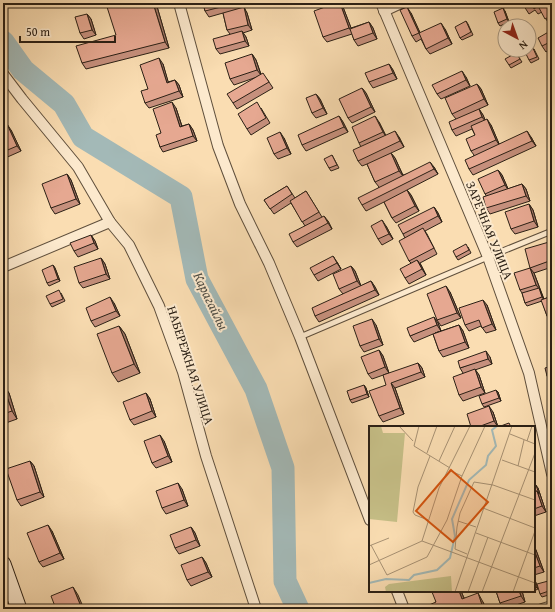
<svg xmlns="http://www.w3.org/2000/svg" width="555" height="612" font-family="'Gentium Book Plus',serif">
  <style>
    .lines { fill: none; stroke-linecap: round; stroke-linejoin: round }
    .river { stroke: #a3b9b7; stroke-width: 23 }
    .service-casing { stroke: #5f4f3c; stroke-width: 7 }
    .minor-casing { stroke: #5f4f3c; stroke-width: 12 }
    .secondary-casing { stroke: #2b2015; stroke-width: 17 }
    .service { stroke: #fce9cd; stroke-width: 5 }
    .minor { stroke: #fce9cd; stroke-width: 10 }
    .secondary { stroke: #fce9cd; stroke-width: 15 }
    .wall { fill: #c6907d; stroke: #2b2015 }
    .shaded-wall { fill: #a17666; stroke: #2b2015 }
    .building { fill: #e6a891; stroke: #2b2015 }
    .labels { text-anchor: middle; stroke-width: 4; stroke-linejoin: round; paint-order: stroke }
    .street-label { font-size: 13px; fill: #2b2015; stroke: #fce9cd }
    .water-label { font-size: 14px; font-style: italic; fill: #4f4e46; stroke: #fce9cd }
    .inset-river { fill: none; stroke: #a3b9b7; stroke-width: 2 }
    .inset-road { fill: none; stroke: #a79173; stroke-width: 1 }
    .view { fill: #d5530d; fill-opacity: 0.15; stroke: #d5530d; stroke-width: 2 }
    .inset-edge { fill: none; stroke: #2b2015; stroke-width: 2 }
  </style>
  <rect width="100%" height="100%" fill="#faddb2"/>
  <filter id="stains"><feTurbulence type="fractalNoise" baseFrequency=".005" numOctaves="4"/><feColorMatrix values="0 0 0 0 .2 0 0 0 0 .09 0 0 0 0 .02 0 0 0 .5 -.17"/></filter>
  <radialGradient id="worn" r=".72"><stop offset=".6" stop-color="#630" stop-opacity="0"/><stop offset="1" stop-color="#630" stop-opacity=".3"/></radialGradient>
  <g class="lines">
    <path class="river" d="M3,42l20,28 41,34 19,33 98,60 16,82 59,110 27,79 2,113 13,28"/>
    <g class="service-casing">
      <path id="service" d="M300,337l188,-80 64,-26"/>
    </g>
    <g class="minor-casing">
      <g id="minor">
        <path d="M179,3l39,143 22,58 29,59 31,74 70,183"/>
        <path d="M381,3l107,254 41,116 23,101"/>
        <path d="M384,11l17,-8"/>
        <path d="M3,74l19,25 56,68 32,55 19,23 30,61 24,66 23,84 50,153"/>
        <path d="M3,267l107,-45"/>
        <path d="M397,591l7,18"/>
        <path d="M542,609l10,-3"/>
      </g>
    </g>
    <g class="secondary-casing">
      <path id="secondary" d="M3,564l16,45"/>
    </g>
    <use href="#service" class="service"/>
    <use href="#minor" class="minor"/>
    <use href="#secondary" class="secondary"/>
  </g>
  <g class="wall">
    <path d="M156,3l13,45 -83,21 -4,-6z"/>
    <path d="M203,3h56v1l-15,4 3,5 5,17 -9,3 3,4 3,9 -29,8 -4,-5 14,-15 -3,-4 -4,-17 -14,4 -4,-6z"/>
    <path d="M336,3h4l3,4 8,21 18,-6 4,6 4,11 -19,7 -4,-6 -2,-6 -25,8 -4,-5z"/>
    <path d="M501,3h10v1l-7,4z"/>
    <path d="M522,3h30v20l-3,1 -7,-12 -4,2 -3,-4 -6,4z"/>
    <path d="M505,11l4,11 -9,4 -2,-3z"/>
    <path d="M411,13l9,20 25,-4 7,15 -22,10 -4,-5 -5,-10 -5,3 -4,-6z"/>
    <path d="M87,14l4,5 5,16 -12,4 -4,-6z"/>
    <path d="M466,21l2,3 5,11 -11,5 -2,-2z"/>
    <path d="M552,30v18l-6,4 -4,-6z"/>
    <path d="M534,49l5,10 -8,4 -2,-3z"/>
    <path d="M516,53l6,9 -11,6 -2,-3z"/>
    <path d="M252,54l4,6 5,14 6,5 6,9 -36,21 -4,-6 24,-26 -23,8 -4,-6z"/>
    <path d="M163,64l5,18 7,-2 4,5 4,12 -34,11 -4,-5 3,-14z"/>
    <path d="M389,64l4,6 4,9 -24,9 -4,-6z"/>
    <path d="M466,77l4,9 -29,13 -4,-5z"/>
    <path d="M477,84l4,5 7,16 -9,4 4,6 2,5 6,5 8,19 32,-7 5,9 -63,29 -4,-6 5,-14 -3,-4 4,-16 -3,-6 -16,7 -4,-6 4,-11 -4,-5z"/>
    <path d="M362,88l4,5 9,19 -23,11 -4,-5z"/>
    <path d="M316,94l4,5 7,15 -11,4 -4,-5z"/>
    <path d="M176,108l6,18 7,-2 4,6 4,11 -34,11 -3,-5 1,-14z"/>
    <path d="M261,108l9,15 -19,12 -4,-6z"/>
    <path d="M339,116l4,6 5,10 -42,19 -4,-6z"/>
    <path d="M379,122l7,14 13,1 5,10 -13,6 4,5 8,17 31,-8 4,7 -31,16 4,5 8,16 -23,12 -4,-5 -8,-16 -18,9 -4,-6 17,-18 -4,-5 -8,-18 -5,2 -4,-5 3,-14 -2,-4z"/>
    <path d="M3,126l8,4 10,21 -18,8z"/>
    <path d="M284,138l7,16 -13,5 -4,-5z"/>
    <path d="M332,155l7,13 -8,3 -2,-3z"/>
    <path d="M498,170l4,5 6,14 14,-5 4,5 4,12 -40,13 -4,-6v-13l-1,-1z"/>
    <path d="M67,174l4,6 9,24 -25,10 -4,-6z"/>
    <path d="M287,186l8,12 11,-7 16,26 6,4 4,8 -35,18 -4,-5 12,-16 -14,-23 -17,11 -10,-14z"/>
    <path d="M529,204l4,6 5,17 -23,7 -4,-5z"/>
    <path d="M434,207l4,6 4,9 -17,9 2,3 10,20 -17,9 6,12 -17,9 -4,-6 6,-15 -2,-2 -4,-23 -2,-4z"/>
    <path d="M386,226l7,13 -11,6 -4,-6z"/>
    <path d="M3,233l4,9 -4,2z"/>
    <path d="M91,235l4,6 3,8 -20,8 -4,-6z"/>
    <path d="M552,246v21l-18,6 10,26 8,-3v25l-1,1 -4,-6 -5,-15 -15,5 -2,-3 -3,-10 -2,-3 10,-22z"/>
    <path d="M468,247l3,6 -13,7 -2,-3z"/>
    <path d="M101,258l4,6 5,15 -27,9 -4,-5z"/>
    <path d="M337,262l4,7 -23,12 -4,-6z"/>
    <path d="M53,265l2,3 5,13 -11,5 -2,-3z"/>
    <path d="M351,266l4,5 6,15 10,-5 4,6 4,8 -60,27 -4,-6 28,-22 -4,-5z"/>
    <path d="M450,292l11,26 -20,8 -4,-6z"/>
    <path d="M61,293l4,8 -13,6 -2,-3z"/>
    <path d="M114,303l6,13 -25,11 -4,-6z"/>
    <path d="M487,305l9,25 -10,3 -5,-7 -12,5 -4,-6z"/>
    <path d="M438,323l3,8 -6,2 24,-8 4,6 6,17 -26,9 -4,-6 -6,-17 -19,8 -4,-6z"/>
    <path d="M376,325l7,20 -19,7 -4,-6z"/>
    <path d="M119,326l6,8 15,39 -22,9 -6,-9z"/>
    <path d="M379,350l4,6 6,17 -17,6 -4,-5z"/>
    <path d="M490,357l2,7 -17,6 4,5 6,18 -22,8 -4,-6 4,-22 -3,-5z"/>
    <path d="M418,363l4,5 3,9 -30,11 9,26 -21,8 -4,-6 7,-31z"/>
    <path d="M552,366v16h-1l-4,-6z"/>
    <path d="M3,385l6,8 8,26 -14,5z"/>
    <path d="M364,385l2,3 3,9 -17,6 -2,-3z"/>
    <path d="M496,390l2,2 3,9 -17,6 -2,-3z"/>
    <path d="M146,393l4,6 6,18 -22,8 -4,-5z"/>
    <path d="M493,412l5,15h-27z"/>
    <path d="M164,441l8,21 -16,6 -4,-5z"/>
    <path d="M30,461l4,5 10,31 -23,9 -4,-6z"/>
    <path d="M534,486l4,2 8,24 -12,4z"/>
    <path d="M182,489l6,17 -22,8 -4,-6z"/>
    <path d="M191,527l4,6 5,13 -21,8 -4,-6z"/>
    <path d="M52,531l12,28 -21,8 -4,-5z"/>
    <path d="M534,547l2,3 8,22 -10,3z"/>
    <path d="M202,557l4,6 6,14 -21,9 -4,-6z"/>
    <path d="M534,577l4,12 -4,2z"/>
    <path d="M552,580v14l-10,3 -2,-3z"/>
    <path d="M434,591h27l3,7 19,4 3,7h-56l6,-7z"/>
    <path d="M496,591h26l3,11 -21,7 -4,-6z"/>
  </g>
  <g class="shaded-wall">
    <path d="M153,3h3l13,45 -4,-6z"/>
    <path d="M340,3l3,4 10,26 -4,-5z"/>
    <path d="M244,7l3,6 5,17 -4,-5z"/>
    <path d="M407,7l4,6 12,26 -4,-6z"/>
    <path d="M503,8l2,3 4,11 -2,-3z"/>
    <path d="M87,14l4,5 5,16 -4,-5z"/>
    <path d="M369,22l4,6 4,11 -4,-6z"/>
    <path d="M441,23l4,6 7,15 -4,-6z"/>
    <path d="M242,31l4,6 3,9 -4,-5z"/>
    <path d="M252,54l4,6 5,15 -4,-5z"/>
    <path d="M159,58l4,6 7,24 -3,-5z"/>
    <path d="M389,64l4,6 4,9 -4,-6z"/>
    <path d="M462,71l4,6 4,9 -4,-6z"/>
    <path d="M175,80l4,5 4,12 -4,-6z"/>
    <path d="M477,84l4,5 7,16 -4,-6z"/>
    <path d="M362,88l4,5 9,19 -4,-5z"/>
    <path d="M316,94l4,5 7,15 -4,-6z"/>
    <path d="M172,102l4,6 8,25 -4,-6z"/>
    <path d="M479,109l4,6 3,7 -4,-5z"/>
    <path d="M339,116l4,6 5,10 -4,-5z"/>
    <path d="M375,116l4,6 8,16 -4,-6z"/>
    <path d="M487,119l4,6 9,21 -4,-6z"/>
    <path d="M7,124l4,6 10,21 -4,-5z"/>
    <path d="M189,124l4,6 4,11 -4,-5z"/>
    <path d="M395,131l4,6 5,10 -4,-6z"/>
    <path d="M527,131l4,6 5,9 -4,-5z"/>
    <path d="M280,132l4,6 7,16 -4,-6z"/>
    <path d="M391,153l4,5 8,18 -4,-5z"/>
    <path d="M430,162l4,5 4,7 -4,-5z"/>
    <path d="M498,170l4,5 7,16 -4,-6z"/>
    <path d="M67,174l4,6 9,24 -4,-5z"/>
    <path d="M522,184l4,5 4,12 -4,-5z"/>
    <path d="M407,190l4,5 8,16 -4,-5z"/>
    <path d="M529,204l4,6 5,17 -4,-6z"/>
    <path d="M434,207l4,6 4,9 -4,-6z"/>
    <path d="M324,216l4,5 4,8 -4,-6z"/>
    <path d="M382,220l4,6 7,13 -4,-5z"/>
    <path d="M91,235l4,6 3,8 -4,-6z"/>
    <path d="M549,242l3,4v6z"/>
    <path d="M333,256l4,6 4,7 -4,-6z"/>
    <path d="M101,258l4,6 5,15 -4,-5z"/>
    <path d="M417,260l4,5 5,10 -4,-6z"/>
    <path d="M53,265l2,3 5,13 -2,-2z"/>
    <path d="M351,266l4,5 6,15 -4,-5z"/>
    <path d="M530,268l4,5 10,27 -2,-3 -2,-7 -4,-5z"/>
    <path d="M371,281l4,6 4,8 -4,-5z"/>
    <path d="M446,286l4,6 11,26 -4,-5z"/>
    <path d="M110,297l4,6 6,13 -4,-5z"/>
    <path d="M483,300l4,5 9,25 -4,-6z"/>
    <path d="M434,317l4,6 3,8 -4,-6z"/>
    <path d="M372,319l4,6 7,20 -4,-6z"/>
    <path d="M459,325l4,6 6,17 -4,-6z"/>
    <path d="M119,326l6,8 15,39 -6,-9z"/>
    <path d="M379,350l4,6 6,17 -4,-6z"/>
    <path d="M486,351l4,6 2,7 -4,-5z"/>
    <path d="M418,363l4,5 3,9 -4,-5z"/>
    <path d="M475,369l4,6 6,18 -4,-6z"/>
    <path d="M391,383l4,5 9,26 -4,-6z"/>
    <path d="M3,385l6,8 8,26 -5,-8z"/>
    <path d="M364,385l2,3 3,9 -2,-3z"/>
    <path d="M496,390l2,2 3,9 -2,-3z"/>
    <path d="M146,393l4,6 6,18 -4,-6z"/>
    <path d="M489,406l4,6 5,15 -4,-6z"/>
    <path d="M160,435l4,6 8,21 -4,-6z"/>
    <path d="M30,461l4,5 10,31 -4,-5z"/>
    <path d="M178,483l4,6 6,17 -4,-6z"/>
    <path d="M536,485l2,3 8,24 -4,-6 -5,-15z"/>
    <path d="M48,525l4,6 12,28 -4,-6z"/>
    <path d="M191,527l4,6 5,13 -4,-6z"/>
    <path d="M534,547l2,3 8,22 -4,-6 -6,-16z"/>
    <path d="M202,557l4,6 6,14 -4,-5z"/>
    <path d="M534,577l4,12 -2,-2 -2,-7z"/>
    <path d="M73,587l5,8 6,14h-2z"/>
    <path d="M459,591h2l7,17 -6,-9z"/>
    <path d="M519,591h3l3,11 -4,-6z"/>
    <path d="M478,593l5,9 3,7h-1l-3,-4z"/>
  </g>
  <g class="building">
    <path d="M121,3h32l12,39 -83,21 -6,-17 40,-11 -9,-28z"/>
    <path d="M203,3h34l-32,8z"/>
    <path d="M336,3h4l9,25 -26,9 -9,-26z"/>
    <path d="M501,3h5l-4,2z"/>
    <path d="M522,3h30v12l-7,4 -7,-13 -4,3 -2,-5 -7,4z"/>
    <path d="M244,7l4,18 -21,5 -4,-17z"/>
    <path d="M407,7l12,26 -7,3 -12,-26z"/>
    <path d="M503,8l4,11 -9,4 -4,-11z"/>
    <path d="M87,14l5,16 -12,3 -5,-16z"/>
    <path d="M466,21l5,11 -11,6 -5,-11z"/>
    <path d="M369,22l4,11 -19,7 -4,-11z"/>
    <path d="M441,23l7,15 -22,11 -7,-16z"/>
    <path d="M552,30v11l-10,5 -4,-8z"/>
    <path d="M242,31l3,10 -29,8 -3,-10z"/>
    <path d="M532,46l5,11 -8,3 -5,-10h5v-3z"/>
    <path d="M516,53l4,6 -11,6 -4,-6z"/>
    <path d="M252,54l5,16 -27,9 -5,-16z"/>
    <path d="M159,58l8,25 8,-3 4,11 -34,12 -4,-12 7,-2 -8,-24z"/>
    <path d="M389,64l4,9 -24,9 -4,-9z"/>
    <path d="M462,71l4,9 -29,14 -5,-9z"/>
    <path d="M263,73l6,9 -36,21 -6,-9z"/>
    <path d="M477,84l7,15 -32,15 -7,-16z"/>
    <path d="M362,88l9,19 -23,11 -9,-19z"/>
    <path d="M316,94l7,14 -11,5 -6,-15z"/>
    <path d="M172,102l8,25 9,-3 4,12 -33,11 -4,-12 5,-2 -8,-24z"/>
    <path d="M257,102l9,16 -19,11 -9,-15z"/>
    <path d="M479,109l3,8 -30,13 -3,-8z"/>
    <path d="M339,116l5,11 -42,18 -4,-10z"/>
    <path d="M375,116l8,16 -24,11 -7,-16z"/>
    <path d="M487,119l9,21 -25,11 -5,-12 9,-4 -4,-9z"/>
    <path d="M7,124l10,22 -14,6v-26z"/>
    <path d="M395,131l5,10 -42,20 -5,-11z"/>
    <path d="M527,131l5,10 -63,28 -4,-9z"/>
    <path d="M280,132l7,16 -13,6 -7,-16z"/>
    <path d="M391,153l8,18 -24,11 -8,-18z"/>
    <path d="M332,155l5,10 -8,3 -5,-9z"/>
    <path d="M430,162l4,7 -72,36 -4,-7z"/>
    <path d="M498,170l7,15 -20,9 -7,-15z"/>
    <path d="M67,174l9,25 -25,9 -9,-24z"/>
    <path d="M522,184l4,12 -40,12 -3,-11z"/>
    <path d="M287,186l5,8 -22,15 -6,-9z"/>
    <path d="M407,190l8,16 -23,12 -8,-16z"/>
    <path d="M306,191l13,21 -17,10 -12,-21z"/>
    <path d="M529,204l5,17 -23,8 -6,-17z"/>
    <path d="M434,207l4,9 -35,18 -5,-9z"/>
    <path d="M324,216l4,7 -35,19 -4,-8z"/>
    <path d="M382,220l7,14 -11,5 -7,-13z"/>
    <path d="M423,228l11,20 -25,13 -10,-20z"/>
    <path d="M3,235l2,4 -2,1z"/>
    <path d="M91,235l3,8 -20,8 -4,-8z"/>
    <path d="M549,242l3,10v8l-22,8 -5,-19z"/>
    <path d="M466,244l3,6 -13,7 -3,-6z"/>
    <path d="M333,256l4,7 -23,12 -4,-7z"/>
    <path d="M101,258l5,16 -27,9 -5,-16z"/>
    <path d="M417,260l5,9 -17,9 -5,-9z"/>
    <path d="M53,265l5,14 -11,4 -5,-13z"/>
    <path d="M351,266l6,15 -18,8 -6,-15z"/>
    <path d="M530,268l6,17 -16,5 -6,-17z"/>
    <path d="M371,281l4,9 -60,26 -3,-8z"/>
    <path d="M446,286l11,27 -20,7 -10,-26z"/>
    <path d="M539,288l3,9 -17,6 -3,-10z"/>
    <path d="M59,290l4,9 -13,5 -4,-8z"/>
    <path d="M552,296v18l-5,2 -6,-16z"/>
    <path d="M110,297l6,14 -25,10 -5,-13z"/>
    <path d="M483,300l9,24 -10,4 -3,-8 -14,5 -6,-17z"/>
    <path d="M434,317l3,8 -27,11 -3,-8z"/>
    <path d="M372,319l7,20 -19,7 -7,-20z"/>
    <path d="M459,325l6,17 -26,9 -6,-17z"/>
    <path d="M119,326l15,38 -22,9 -15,-39z"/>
    <path d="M379,350l6,17 -17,7 -7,-17z"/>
    <path d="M486,351l2,8 -28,9 -2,-7z"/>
    <path d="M418,363l3,9 -30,11 9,25 -21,8 -10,-25 17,-6 -3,-10z"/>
    <path d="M552,366v9l-5,1 -2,-8z"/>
    <path d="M475,369l6,18 -22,8 -6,-18z"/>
    <path d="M364,385l3,9 -17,6 -3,-9z"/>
    <path d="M3,386l9,25 -9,3z"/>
    <path d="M496,390l3,8 -17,6 -3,-8z"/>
    <path d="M146,393l6,18 -22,9 -7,-18z"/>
    <path d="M489,406l5,15 -16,6h-7l-4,-13z"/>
    <path d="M509,423l2,4h-13z"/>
    <path d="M160,435l8,21 -16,7 -8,-22z"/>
    <path d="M30,461l10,31 -23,8 -11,-31z"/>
    <path d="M178,483l6,17 -22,8 -6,-17z"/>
    <path d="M536,485l3,9 -2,-3 -3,1v-6z"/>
    <path d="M537,491l5,15 -8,3v-17z"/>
    <path d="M48,525l12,28 -21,9 -12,-29z"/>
    <path d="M191,527l5,13 -21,8 -5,-13z"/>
    <path d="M534,550l6,16 -6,2z"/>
    <path d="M202,557l6,15 -21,8 -6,-15z"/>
    <path d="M534,580l2,7h-2z"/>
    <path d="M552,580v10l-12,4 -3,-10z"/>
    <path d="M73,587l9,22h-26l-5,-13z"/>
    <path d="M434,591h25l3,8 16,-6 4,12 -9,4h-43l-1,-4 7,-3 -4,-10z"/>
    <path d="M496,591h23l2,5 -21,7z"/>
  </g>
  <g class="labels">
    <g class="street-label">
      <text transform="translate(490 230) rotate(68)" y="5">ЗАРЕЧНАЯ УЛИЦА</text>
      <text transform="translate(191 365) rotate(72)" y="5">НАБЕРЕЖНАЯ УЛИЦА</text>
    </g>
    <g class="water-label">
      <text transform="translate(211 301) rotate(64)" y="5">Карагайлы</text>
    </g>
  </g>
  <g transform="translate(369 426)">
    <rect width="166" height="166" fill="#faddb2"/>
    <path d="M0,0h12l2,7h22l-8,89 -28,-3zM82,150l1,16h-66l-1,-5 4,-3z" fill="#c6bf87"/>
    <path class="inset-river" d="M0,157l17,-4 23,1 5,-5 23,-5 13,-12 5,-22 -3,-17 17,-39 17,-15 2,-9 8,-10 -4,-16 5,-4"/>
    <path class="inset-road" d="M30,0l14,15M50,0l-5,20 36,22M141,8l25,10M158,15l5,-15M58,27l10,-27M133,34l33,12M70,35l16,-35M149,40l6,-26M80,44l13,6M114,82l52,20M59,94l-13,-5 -2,-3 5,-25 12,-31M89,95l18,6M107,107l59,22M53,115l17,-53 31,-62M2,119l16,30 40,-18 20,-37 15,-44 23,-50M0,120l20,-8M98,128l-12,-5 2,-22 3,-14 14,-31 19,3 42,15M0,139l53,-24 113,42M86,166l57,-166M99,166l20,-55M113,166l53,-139M144,166l22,-61"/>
    <path class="view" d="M82,44l37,32 -35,40 -37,-31z"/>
    <rect width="166" height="166" class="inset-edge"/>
  </g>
  <rect width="555" height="612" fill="none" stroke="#faddb2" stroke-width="16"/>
  <rect x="4" y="4" width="547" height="604" fill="none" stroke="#2b2015" stroke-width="2"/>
  <rect x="8" y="8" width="539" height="596" fill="none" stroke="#2b2015"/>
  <g transform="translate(517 38) rotate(139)"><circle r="19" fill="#fce9cd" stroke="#a89983"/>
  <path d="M0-3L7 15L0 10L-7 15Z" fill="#8f2418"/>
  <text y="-6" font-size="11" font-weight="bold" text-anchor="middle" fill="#2b2015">N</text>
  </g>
  <path d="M20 36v6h95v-6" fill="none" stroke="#2b2015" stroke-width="2"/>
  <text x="26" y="36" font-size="12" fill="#2b2015" stroke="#fce9cd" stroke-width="3" paint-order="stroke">50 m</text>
  <rect width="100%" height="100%" filter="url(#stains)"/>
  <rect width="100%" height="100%" fill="url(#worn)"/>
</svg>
